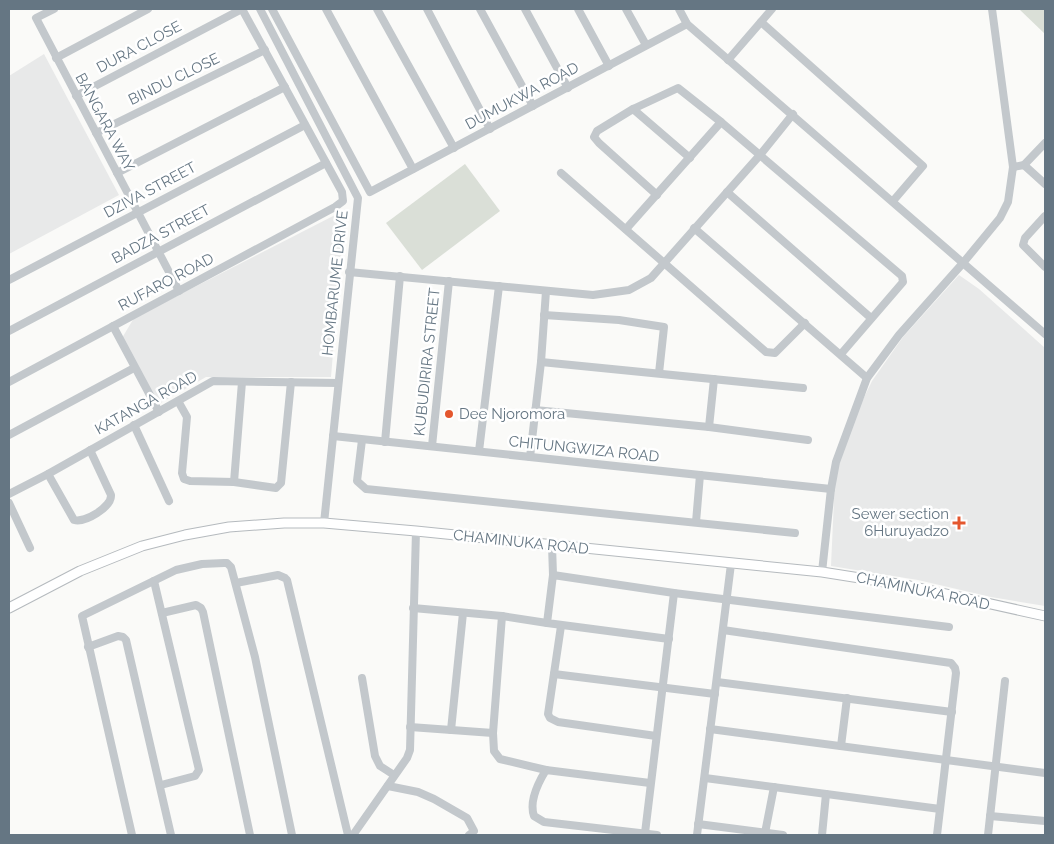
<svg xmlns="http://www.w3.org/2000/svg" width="1054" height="844" font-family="Raleway,sans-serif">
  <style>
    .built { fill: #e8e9e9 }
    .green { fill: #dadfd7 }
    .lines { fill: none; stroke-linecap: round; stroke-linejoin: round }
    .major-casing { stroke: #b5babe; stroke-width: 11 }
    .minor { stroke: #c3c8cc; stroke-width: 8 }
    .major { stroke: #fff; stroke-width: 9 }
    .poi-dot { fill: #e4572e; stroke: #fff; stroke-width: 2 }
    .labels { text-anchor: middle; stroke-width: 5; stroke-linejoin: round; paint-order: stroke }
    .street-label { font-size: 15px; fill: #657683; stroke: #fff }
    .poi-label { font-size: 15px; fill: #657683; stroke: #fff; text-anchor: start }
  </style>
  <rect width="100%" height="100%" fill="#fafaf8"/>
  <g class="built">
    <path d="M44,54l75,141 -110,59v-178z"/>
    <path d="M339,213l4,21 -12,143h-125l-47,27 -37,-66 12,-20z"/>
    <path d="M959,275l20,14 66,59v258l-54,-9 -73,-17 -87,-14 5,-111 36,-74 31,-44z"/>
  </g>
  <g class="green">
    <path d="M1019,9h26v25z"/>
    <path d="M465,164l35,47 -78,59 -36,-47z"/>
  </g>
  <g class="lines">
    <g class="major-casing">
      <path id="major" d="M9,608l71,-37 62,-25 43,-11 44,-8 55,-4h40l92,8 406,41 88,14 135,30"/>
    </g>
    <g class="minor">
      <path d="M54,9l-18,9 143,273"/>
      <path d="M260,9l98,189 -34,325"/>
      <path d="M272,9l98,183 317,-168"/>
      <path d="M326,9l87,160"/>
      <path d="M377,9l77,139"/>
      <path d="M427,9l63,120"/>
      <path d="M480,9l53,97"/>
      <path d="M525,9l43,79"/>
      <path d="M578,9l31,57"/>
      <path d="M626,9l20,36"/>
      <path d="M679,9l8,15 358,310"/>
      <path d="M761,22l162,144 -30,35"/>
      <path d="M56,58l92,-49"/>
      <path d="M728,60l44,-51"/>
      <path d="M76,96l166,-87"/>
      <path d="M633,109l57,49"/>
      <path d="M96,133l169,-83"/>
      <path d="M1024,165l21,-22"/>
      <path d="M1013,167l11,-2 21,19"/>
      <path d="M117,173l168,-86"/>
      <path d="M561,173l205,179 9,1 30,-30"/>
      <path d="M727,192l144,126"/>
      <path d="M657,195l-58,-52 -5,-6 3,-6 36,-22 45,-21 43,34 181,154 1,6 -62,72"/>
      <path d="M1045,216l-20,22 -2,7 22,22"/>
      <path d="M694,228l173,150"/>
      <path d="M626,229l95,-107"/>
      <path d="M349,272l244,23 36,-5 22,-12 109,-123 33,-41"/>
      <path d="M9,280l296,-155"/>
      <path d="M544,315l75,5 45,7 -5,46"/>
      <path d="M113,326l46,86"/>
      <path d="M9,331l317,-168"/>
      <path d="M541,362l262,26"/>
      <path d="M9,382l326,-175 8,-6 -1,-9 -100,-183"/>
      <path d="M178,401l9,16 -5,56 2,6 6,2 44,1 42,6 5,-5 10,-101"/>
      <path d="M535,410l174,17 99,13"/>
      <path d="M134,425l35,76"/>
      <path d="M709,427l5,-48"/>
      <path d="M9,435l125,-67"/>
      <path d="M333,436l498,53"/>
      <path d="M362,440l-5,41 9,8 429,44"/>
      <path d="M385,442l15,-166"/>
      <path d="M432,446l17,-165"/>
      <path d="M479,451l20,-165"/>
      <path d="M530,457l11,-95 5,-71"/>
      <path d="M48,474l26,46c11,3 38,-13 37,-25l-21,-45"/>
      <path d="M234,482l8,-100"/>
      <path d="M9,494l39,-20 165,-93 125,2"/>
      <path d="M9,503l21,45"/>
      <path d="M696,522l4,-47"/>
      <path d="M552,545l1,30"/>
      <path d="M822,572l9,-83 5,-27 31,-84 32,-43 64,-72 37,-45 8,-16 5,-35 -21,-158"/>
      <path d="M154,581l45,189 -4,6 -34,9"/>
      <path d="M236,583l42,-8 7,3 2,2 61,255"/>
      <path d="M413,608l89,8 45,7"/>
      <path d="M162,613l34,-8 5,3 2,4 47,223"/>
      <path d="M502,616l-9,117 1,18 6,8 46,11"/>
      <path d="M561,626l-13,88 2,4 8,4 98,14"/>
      <path d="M723,630l228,33 4,5 1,5 -19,162"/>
      <path d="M669,639l-122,-16 6,-48 121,18 275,34"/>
      <path d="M88,647l30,-11 5,1 3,3 45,195"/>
      <path d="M554,674l161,20"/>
      <path d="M362,678l13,78 5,10 14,9"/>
      <path d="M717,682l235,30"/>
      <path d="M410,727l83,6"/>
      <path d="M710,729l335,44"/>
      <path d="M451,730l12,-117"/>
      <path d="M841,746l6,-48"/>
      <path d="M705,778l235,31"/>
      <path d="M650,783l-104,-13c-8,13 -17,32 -12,46l10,6 113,13"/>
      <path d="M388,786l30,6 16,7 33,19 7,13 -5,4"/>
      <path d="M990,816l55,5"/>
      <path d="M698,824l85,11"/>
      <path d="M645,833l29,-240"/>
      <path d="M765,833l9,-46"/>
      <path d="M132,835l-50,-219 94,-46 26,-6 22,-1h3l4,4 24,90 37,178"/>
      <path d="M353,835l54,-77 3,-8 6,-219"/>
      <path d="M697,835l34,-271"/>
      <path d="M822,835l4,-41"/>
      <path d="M988,835l17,-154"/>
    </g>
    <use href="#major" class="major"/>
  </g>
  <g class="poi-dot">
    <circle cx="449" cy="414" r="5"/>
    <path d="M956.5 515.5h5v5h5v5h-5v5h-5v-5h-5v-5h5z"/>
  </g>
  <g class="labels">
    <g class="street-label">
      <text transform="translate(139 47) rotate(-28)" y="5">DURA CLOSE</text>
      <text transform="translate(174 79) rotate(-26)" y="5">BINDU CLOSE</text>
      <text transform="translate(522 96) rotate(-28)" y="5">DUMUKWA ROAD</text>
      <text transform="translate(105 122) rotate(62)" y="5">BANGARA WAY</text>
      <text transform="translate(150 190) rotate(-28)" y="5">DZIVA STREET</text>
      <text transform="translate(161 234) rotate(-28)" y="5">BADZA STREET</text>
      <text transform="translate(166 282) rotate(-28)" y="5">RUFARO ROAD</text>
      <text transform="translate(335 283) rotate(-84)" y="5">HOMBARUME DRIVE</text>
      <text transform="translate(427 362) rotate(-84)" y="5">KUBUDIRIRA STREET</text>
      <text transform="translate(146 403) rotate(-29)" y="5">KATANGA ROAD</text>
      <text transform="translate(584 449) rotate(6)" y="5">CHITUNGWIZA ROAD</text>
      <text transform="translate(521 542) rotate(6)" y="5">CHAMINUKA ROAD</text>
      <text transform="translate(923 591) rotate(12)" y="5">CHAMINUKA ROAD</text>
    </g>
    <g class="poi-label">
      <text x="459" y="419">Dee Njoromora</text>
      <text x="949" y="519" text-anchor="end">Sewer section<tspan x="949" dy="17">6Huruyadzo</tspan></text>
    </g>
  </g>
  <rect width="1054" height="844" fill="none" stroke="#657683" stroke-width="20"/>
</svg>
